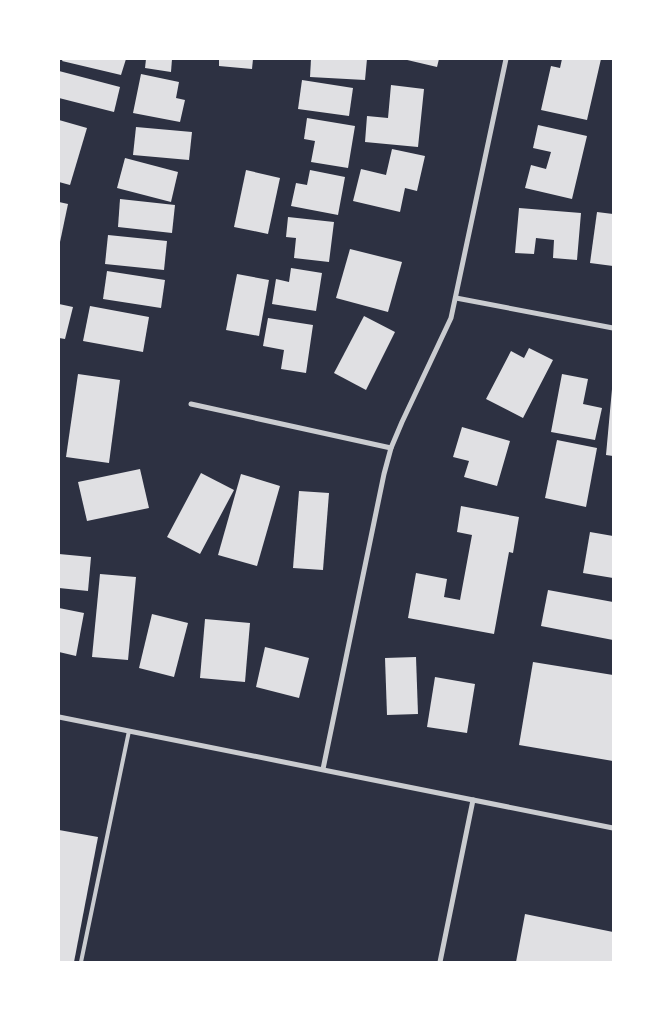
<svg xmlns="http://www.w3.org/2000/svg" width="672" height="1021" font-family="'Alegreya Sans',sans-serif">
  <style>
    .building { fill: #e0e0e3 }
    .lines { fill: none; stroke-linecap: round; stroke-linejoin: round }
    .service { stroke: #caccd0; stroke-width: 4 }
    .minor { stroke: #caccd0; stroke-width: 5 }
  </style>
  <rect width="100%" height="100%" fill="#2d3142"/>
  <g class="building">
    <path d="M63,59h63l-5,16 -59,-14z"/>
    <path d="M146,59h26l-1,13 -26,-4z"/>
    <path d="M219,59h34l-1,10 -33,-3z"/>
    <path d="M311,59h56l-2,21 -55,-3z"/>
    <path d="M403,59h36l-2,8z"/>
    <path d="M562,59h39l-14,61 -46,-10 10,-44 9,2z"/>
    <path d="M59,71l61,16 -6,25 -55,-14z"/>
    <path d="M141,74l38,8 -3,16 9,2 -5,22 -47,-9z"/>
    <path d="M302,80l51,8 -4,28 -51,-7z"/>
    <path d="M391,85l33,4 -6,58 -53,-5 2,-26 21,2z"/>
    <path d="M307,118l48,8 -7,42 -37,-6 4,-21 -11,-2z"/>
    <path d="M59,120l28,8 -17,57 -11,-3z"/>
    <path d="M538,125l49,11 -15,63 -47,-11 6,-23 15,4 5,-17 -18,-4z"/>
    <path d="M136,127l56,5 -3,28 -56,-5z"/>
    <path d="M392,149l33,7 -8,35 -12,-3 -5,24 -47,-11 8,-32 25,6z"/>
    <path d="M125,158l53,14 -7,30 -54,-14z"/>
    <path d="M246,170l34,8 -12,56 -34,-7z"/>
    <path d="M310,170l35,7 -7,38 -47,-9 5,-23 11,2z"/>
    <path d="M120,199l55,6 -3,28 -54,-6z"/>
    <path d="M59,202l9,2 -8,38h-1z"/>
    <path d="M519,208l62,5 -4,47 -24,-2 1,-18 -18,-2 -2,16 -19,-1z"/>
    <path d="M597,212l16,2v52l-23,-3z"/>
    <path d="M288,217l46,5 -5,40 -35,-4 2,-20 -10,-1z"/>
    <path d="M108,235l59,6 -3,29 -59,-6z"/>
    <path d="M350,249l52,13 -14,50 -52,-14z"/>
    <path d="M291,268l31,5 -6,38 -44,-7 4,-25 13,3z"/>
    <path d="M107,271l58,9 -4,28 -58,-9z"/>
    <path d="M237,274l32,6 -10,56 -33,-6z"/>
    <path d="M59,304l14,3 -8,32 -6,-1z"/>
    <path d="M90,306l59,11 -6,35 -60,-11z"/>
    <path d="M364,316l31,16 -29,58 -32,-17z"/>
    <path d="M268,318l45,7 -7,48 -25,-4 3,-19 -21,-4z"/>
    <path d="M529,348l24,12 -30,58 -37,-19 25,-48 13,7z"/>
    <path d="M78,374l42,6 -11,83 -43,-6z"/>
    <path d="M562,374l26,5 -5,25 19,4 -7,32 -44,-8z"/>
    <path d="M612,389h1v67l-7,-1z"/>
    <path d="M462,427l48,14 -13,45 -33,-9 5,-16 -16,-4z"/>
    <path d="M557,440l40,8 -11,59 -41,-9z"/>
    <path d="M140,469l9,39 -62,13 -9,-39z"/>
    <path d="M201,473l33,17 -34,64 -33,-17z"/>
    <path d="M241,474l39,12 -23,80 -39,-11z"/>
    <path d="M299,491l30,2 -6,77 -30,-2z"/>
    <path d="M461,506l58,11 -6,36 -4,-1 -15,82 -86,-16 8,-45 31,6 -3,18 16,3 12,-65 -15,-3z"/>
    <path d="M590,532l23,4v42l-30,-5z"/>
    <path d="M59,554l32,3 -3,34 -29,-3z"/>
    <path d="M100,574l36,3 -8,83 -36,-3z"/>
    <path d="M548,590l65,12v38l-72,-14z"/>
    <path d="M59,608l25,5 -8,43 -17,-4z"/>
    <path d="M152,614l36,9 -14,54 -35,-9z"/>
    <path d="M205,619l45,4 -5,59 -45,-4z"/>
    <path d="M265,647l44,11 -10,40 -43,-11z"/>
    <path d="M416,657l2,57 -31,1 -2,-57z"/>
    <path d="M533,662l80,13v86l-94,-16z"/>
    <path d="M435,677l40,7 -8,49 -40,-6z"/>
    <path d="M59,830l39,7 -24,125h-15z"/>
    <path d="M525,914l88,18v30h-97z"/>
  </g>
  <g class="lines">
    <path class="service" d="M81,962l48,-231"/>
    <g class="minor">
      <path d="M456,298l157,30"/>
      <path d="M191,404l200,44"/>
      <path d="M59,717l554,111"/>
      <path d="M323,769l61,-295 7,-26 11,-26 49,-104 55,-259"/>
      <path d="M440,962l33,-162"/>
    </g>
  </g>
  <rect width="672" height="1021" fill="none" stroke="#ffffff" stroke-width="120"/>
</svg>
